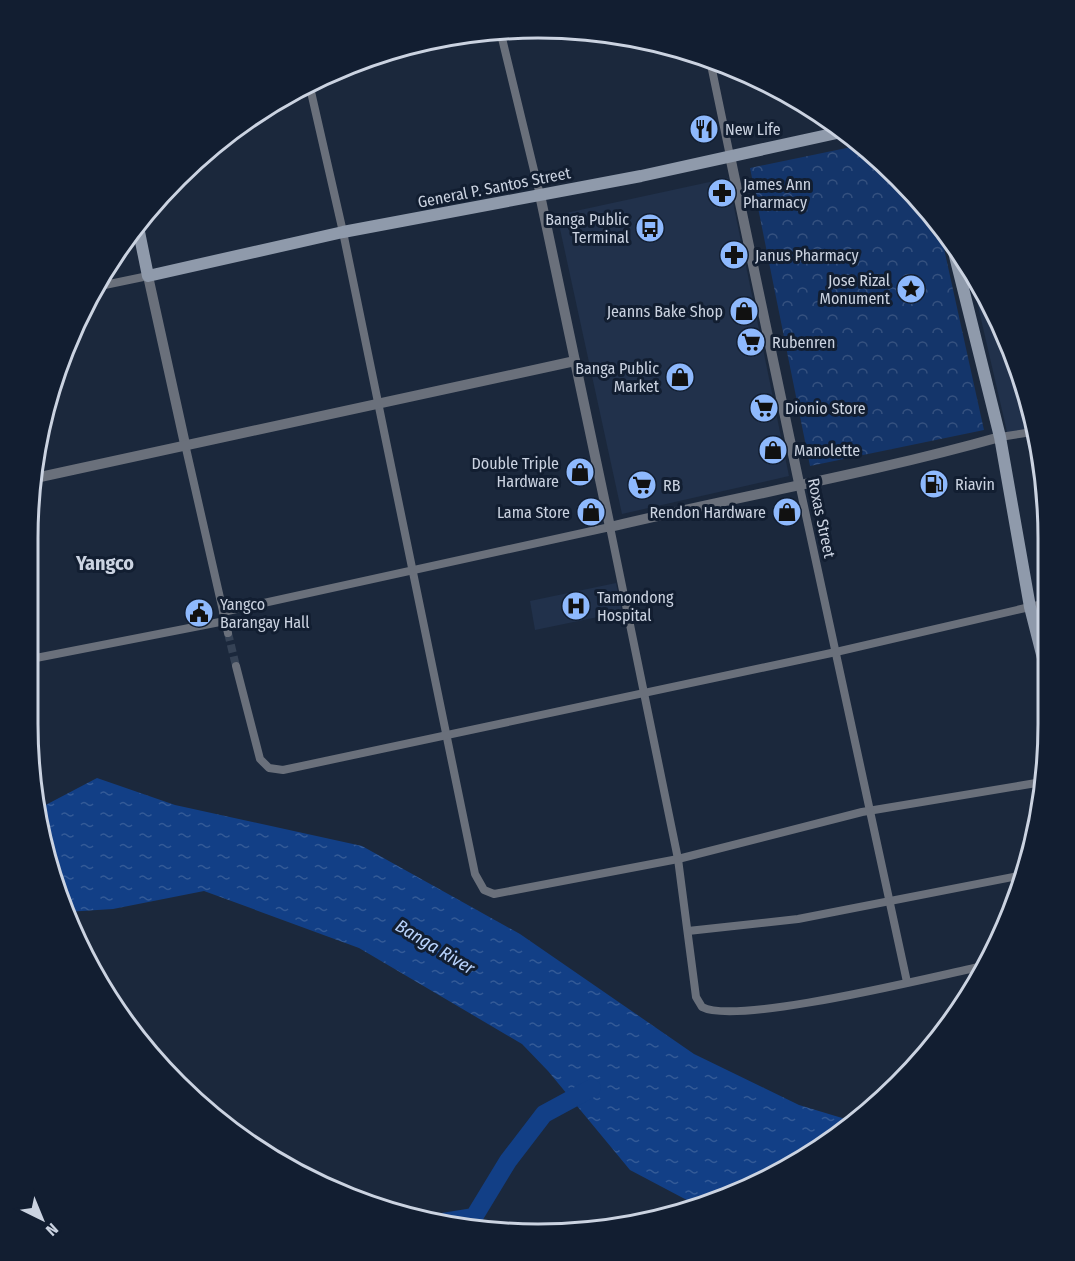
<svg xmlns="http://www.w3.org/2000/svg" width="1075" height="1261" font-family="'Fira Sans Condensed',sans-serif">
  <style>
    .built { fill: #21314b }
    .forest { fill: url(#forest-crowns) }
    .water { fill: url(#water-ripples) }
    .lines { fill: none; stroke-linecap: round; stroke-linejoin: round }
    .river { stroke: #123f86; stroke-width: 18 }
    .minor-tunnel { stroke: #354255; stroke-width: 8; stroke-dasharray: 8 4; stroke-linecap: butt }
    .minor { stroke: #6a707b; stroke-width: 8 }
    .tertiary { stroke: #6a707b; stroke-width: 10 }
    .secondary { stroke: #8f9aab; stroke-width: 12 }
    .labels { text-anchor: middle; stroke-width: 6; stroke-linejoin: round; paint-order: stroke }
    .poi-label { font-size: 16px; fill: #cbd3e1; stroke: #121e31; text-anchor: start }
    .street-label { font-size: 16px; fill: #cbd3e1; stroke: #121e31 }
    .water-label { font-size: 18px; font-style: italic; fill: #b9d3fc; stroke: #121e31 }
    .quarter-label { font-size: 20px; font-weight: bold; fill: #cbd3e1; stroke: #121e31 }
    .rim { fill: none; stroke: #cbd3e1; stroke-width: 3 }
  </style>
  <defs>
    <pattern id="forest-crowns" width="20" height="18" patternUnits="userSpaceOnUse" patternTransform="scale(1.5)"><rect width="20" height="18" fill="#14356a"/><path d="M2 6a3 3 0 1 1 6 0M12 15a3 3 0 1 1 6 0" fill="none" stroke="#35517f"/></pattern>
    <pattern id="water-ripples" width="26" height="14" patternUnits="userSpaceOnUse" patternTransform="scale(1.5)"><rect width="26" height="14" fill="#123f86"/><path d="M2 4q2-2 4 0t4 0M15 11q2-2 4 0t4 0" fill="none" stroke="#335a97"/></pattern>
  </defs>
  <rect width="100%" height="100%" fill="#1b283c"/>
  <g class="built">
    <path d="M728,178l61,298 -167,38 -65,-299z"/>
    <path d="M969,267l10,15 42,91 11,58 -24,5z"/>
    <path d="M616,583l6,29 -87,18 -5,-29z"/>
  </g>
  <path class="forest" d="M861,145l60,56 18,25 45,204 -174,36 -60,-298z"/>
  <path class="water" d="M97,778l78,27 187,41 158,88 174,120 105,51 53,16 -59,44 -93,42 -70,-37 -82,-99 -26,-27 -163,-96 -155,-57 -91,18 -47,3 -22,-57 -6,-46z"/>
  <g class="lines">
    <path class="river" d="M443,1222l31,-5 34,-56 36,-47 48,-26"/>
    <path class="minor-tunnel" d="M228,633l8,33"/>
    <g class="minor">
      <path d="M500,30l40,165"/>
      <path d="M364,58l123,-27"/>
      <path d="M710,60l20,96"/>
      <path d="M309,83l34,149 132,642 9,16 10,4 184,-35 184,-47 180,-30"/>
      <path d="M95,287l53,-11"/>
      <path d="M1000,437l32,-5"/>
      <path d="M185,444l43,189"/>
      <path d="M799,483l108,499"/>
      <path d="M223,612l387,-85 68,332 18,138 6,10c35,19 233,-31 282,-41"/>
      <path d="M29,621l7,37 189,-37"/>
      <path d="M236,666l24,93 9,9 14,2 553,-118 211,-49"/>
      <path d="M688,931l110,-12 225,-44"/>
    </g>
    <g class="tertiary">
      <path d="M730,156l69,327"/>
      <path d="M540,195l70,332c130,-31 262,-54 390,-90"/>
      <path d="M148,276l37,168"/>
      <path d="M31,479l544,-118"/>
    </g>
    <g class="secondary">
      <path d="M137,222l11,54 195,-44 298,-56 205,-45"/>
      <path d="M952,244l48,193 30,170 18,71"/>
    </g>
  </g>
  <defs>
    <g id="restaurant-disc" transform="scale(1.5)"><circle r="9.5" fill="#8eb9fd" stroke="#121e31"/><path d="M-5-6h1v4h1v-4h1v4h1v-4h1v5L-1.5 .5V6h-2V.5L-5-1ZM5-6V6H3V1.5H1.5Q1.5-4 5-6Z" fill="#111"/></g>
    <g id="pharmacy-disc" transform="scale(1.5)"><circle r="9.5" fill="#8eb9fd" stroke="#121e31"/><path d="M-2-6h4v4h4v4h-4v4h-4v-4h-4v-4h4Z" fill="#111"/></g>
    <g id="bus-disc" transform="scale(1.5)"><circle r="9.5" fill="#8eb9fd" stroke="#121e31"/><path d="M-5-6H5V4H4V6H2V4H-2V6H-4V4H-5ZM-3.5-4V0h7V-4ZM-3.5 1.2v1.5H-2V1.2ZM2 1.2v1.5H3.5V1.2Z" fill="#111"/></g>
    <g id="sight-disc" transform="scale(1.5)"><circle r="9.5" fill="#8eb9fd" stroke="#121e31"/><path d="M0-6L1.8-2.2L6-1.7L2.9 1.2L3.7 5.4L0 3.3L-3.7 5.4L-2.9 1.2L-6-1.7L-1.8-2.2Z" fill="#111"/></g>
    <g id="shop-disc" transform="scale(1.5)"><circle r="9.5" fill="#8eb9fd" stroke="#121e31"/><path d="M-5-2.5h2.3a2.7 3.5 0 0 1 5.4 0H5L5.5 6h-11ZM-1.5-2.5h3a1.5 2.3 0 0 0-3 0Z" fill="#111"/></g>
    <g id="supermarket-disc" transform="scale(1.5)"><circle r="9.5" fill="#8eb9fd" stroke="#121e31"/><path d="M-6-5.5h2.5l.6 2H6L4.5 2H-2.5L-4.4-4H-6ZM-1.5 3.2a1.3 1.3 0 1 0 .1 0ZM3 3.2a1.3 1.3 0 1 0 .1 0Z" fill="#111"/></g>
    <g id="fuel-disc" transform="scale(1.5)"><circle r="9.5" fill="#8eb9fd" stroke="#121e31"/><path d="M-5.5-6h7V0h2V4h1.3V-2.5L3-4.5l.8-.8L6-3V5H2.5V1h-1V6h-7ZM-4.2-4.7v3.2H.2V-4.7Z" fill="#111"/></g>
    <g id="hospital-disc" transform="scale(1.5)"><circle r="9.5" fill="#8eb9fd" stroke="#121e31"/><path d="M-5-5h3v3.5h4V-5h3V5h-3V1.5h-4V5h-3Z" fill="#111"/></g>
    <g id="civic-disc" transform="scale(1.5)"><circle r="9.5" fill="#8eb9fd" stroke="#121e31"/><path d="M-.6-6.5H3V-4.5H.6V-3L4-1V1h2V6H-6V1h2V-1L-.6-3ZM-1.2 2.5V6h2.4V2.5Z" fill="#111"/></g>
  </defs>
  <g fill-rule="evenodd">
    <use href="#restaurant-disc" x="704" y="129"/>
    <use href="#pharmacy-disc" x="722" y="193"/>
    <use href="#bus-disc" x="650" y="228"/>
    <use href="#pharmacy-disc" x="734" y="255"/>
    <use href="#sight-disc" x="911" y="289"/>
    <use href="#shop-disc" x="744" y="311"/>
    <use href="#supermarket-disc" x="751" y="342"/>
    <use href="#shop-disc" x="680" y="377"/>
    <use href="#supermarket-disc" x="764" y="408"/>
    <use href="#shop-disc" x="773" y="450"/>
    <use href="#shop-disc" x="580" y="472"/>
    <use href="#fuel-disc" x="934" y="484"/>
    <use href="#supermarket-disc" x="642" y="485"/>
    <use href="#shop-disc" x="591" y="512"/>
    <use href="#shop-disc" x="787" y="512"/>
    <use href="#hospital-disc" x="576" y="606"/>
    <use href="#civic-disc" x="199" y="613"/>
  </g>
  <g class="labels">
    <g class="poi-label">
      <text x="725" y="135">New Life</text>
      <text x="743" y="190">James Ann<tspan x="743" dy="18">Pharmacy</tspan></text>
      <text x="629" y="225" text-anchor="end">Banga Public<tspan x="629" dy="18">Terminal</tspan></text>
      <text x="755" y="261">Janus Pharmacy</text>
      <text x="890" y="286" text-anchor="end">Jose Rizal<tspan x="890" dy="18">Monument</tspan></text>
      <text x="723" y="317" text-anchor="end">Jeanns Bake Shop</text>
      <text x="772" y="348">Rubenren</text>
      <text x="659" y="374" text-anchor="end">Banga Public<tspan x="659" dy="18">Market</tspan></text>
      <text x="785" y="414">Dionio Store</text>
      <text x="794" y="456">Manolette</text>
      <text x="559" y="469" text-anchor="end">Double Triple<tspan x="559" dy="18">Hardware</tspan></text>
      <text x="955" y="490">Riavin</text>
      <text x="663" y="491">RB</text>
      <text x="570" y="518" text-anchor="end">Lama Store</text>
      <text x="766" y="518" text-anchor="end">Rendon Hardware</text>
      <text x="597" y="603">Tamondong<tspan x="597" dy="18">Hospital</tspan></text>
      <text x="220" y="610">Yangco<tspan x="220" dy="18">Barangay Hall</tspan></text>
    </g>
    <g class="street-label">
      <text transform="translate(494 187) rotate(-11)" y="6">General P. Santos Street</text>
      <text transform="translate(822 518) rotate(78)" y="6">Roxas Street</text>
    </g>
    <g class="water-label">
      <text transform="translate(435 947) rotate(31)" y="6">Banga River</text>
    </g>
    <g class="quarter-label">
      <text x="105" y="570">Yangco</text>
    </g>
  </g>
  <path d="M0 0H1075V1261H0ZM538 38H538A500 500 0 0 1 1038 538V724A500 500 0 0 1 538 1224H538A500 500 0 0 1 38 724V538A500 500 0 0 1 538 38Z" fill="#121e31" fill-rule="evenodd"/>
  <path class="rim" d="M538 38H538A500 500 0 0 1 1038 538V724A500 500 0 0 1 538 1224H538A500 500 0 0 1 38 724V538A500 500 0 0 1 538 38Z"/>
  <g transform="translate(42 1219) rotate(137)" stroke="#121e31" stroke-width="4.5" paint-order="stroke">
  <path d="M0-4.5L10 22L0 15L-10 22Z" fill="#cbd3e1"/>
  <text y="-9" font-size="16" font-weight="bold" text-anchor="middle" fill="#cbd3e1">N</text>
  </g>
</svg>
